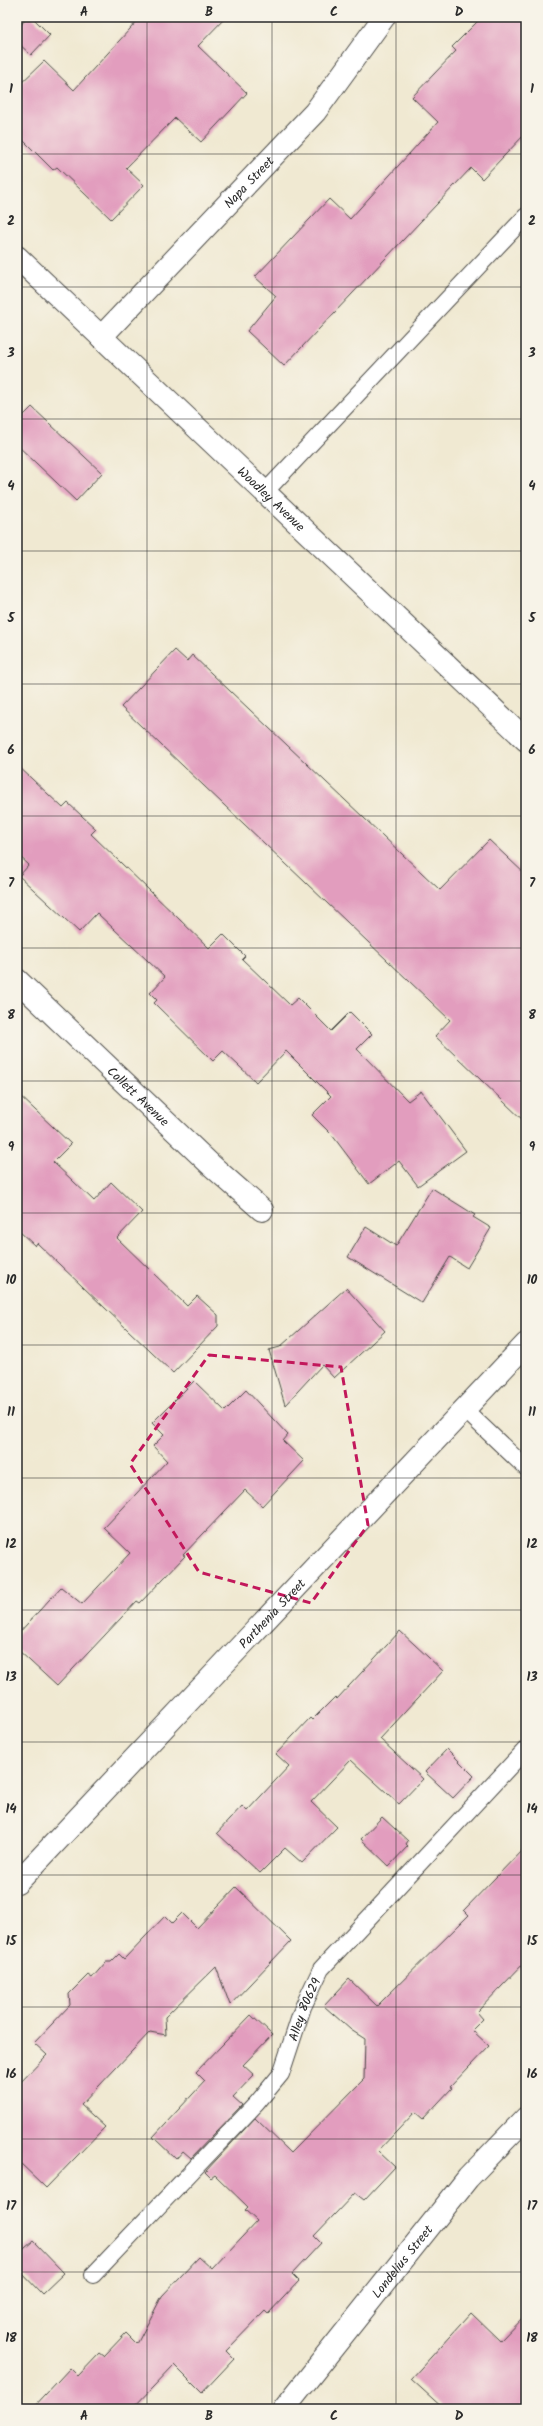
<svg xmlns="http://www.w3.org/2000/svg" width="543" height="2426" font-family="Kalam,sans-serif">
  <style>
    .building { fill: #e29dbe }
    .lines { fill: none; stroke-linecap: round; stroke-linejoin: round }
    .service-casing { stroke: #494844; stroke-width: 18 }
    .minor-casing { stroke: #494844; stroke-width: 24 }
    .secondary-casing { stroke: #494844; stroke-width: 24 }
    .primary-casing { stroke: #494844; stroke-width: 24 }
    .service { stroke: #fff; stroke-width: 16 }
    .minor { stroke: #fff; stroke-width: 22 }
    .secondary { stroke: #fff; stroke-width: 22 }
    .primary { stroke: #fff; stroke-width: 22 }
    .marked { fill: none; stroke: #c2185b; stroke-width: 3; stroke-dasharray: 8 5; stroke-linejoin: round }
    .grid { fill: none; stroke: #2b2b2b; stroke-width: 1; stroke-opacity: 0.55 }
    .labels { text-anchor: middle; stroke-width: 3.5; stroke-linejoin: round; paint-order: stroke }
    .street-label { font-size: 13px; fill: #2b2b2b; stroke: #f7f3e8 }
    .neatline { fill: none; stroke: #2b2b2b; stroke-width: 1.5 }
    .grid-label { font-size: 13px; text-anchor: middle; font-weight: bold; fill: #2b2b2b }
  </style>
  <rect width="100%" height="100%" fill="#f7f3e8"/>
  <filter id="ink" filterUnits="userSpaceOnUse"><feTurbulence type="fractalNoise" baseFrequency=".025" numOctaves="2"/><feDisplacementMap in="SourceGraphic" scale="8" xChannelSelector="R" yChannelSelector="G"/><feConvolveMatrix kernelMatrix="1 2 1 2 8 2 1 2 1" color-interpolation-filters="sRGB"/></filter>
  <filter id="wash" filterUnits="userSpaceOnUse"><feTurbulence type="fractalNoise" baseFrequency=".012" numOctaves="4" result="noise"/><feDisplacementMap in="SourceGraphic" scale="16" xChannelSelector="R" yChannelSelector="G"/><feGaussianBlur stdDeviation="0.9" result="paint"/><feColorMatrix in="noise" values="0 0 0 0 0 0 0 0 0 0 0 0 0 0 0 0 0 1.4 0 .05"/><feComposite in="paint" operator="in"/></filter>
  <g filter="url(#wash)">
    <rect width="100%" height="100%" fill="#f0e9d2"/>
    <g id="blocks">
      <g class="building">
        <path d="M28,17h4l18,18 -19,20 -14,-13v-13z"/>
        <path d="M141,17h85l-28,29 49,47 -46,49 -26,-24 -49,50 18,17 -33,34 -54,-52 -4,3 -36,-36v-47l27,-26 30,29z"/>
        <path d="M482,17h44v116l-44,46 -11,-11 -187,198 -37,-35 29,-35 -21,-19 74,-78 21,20 88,-97 -26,-25 44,-46 -4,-4z"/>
        <path d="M32,407l70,66 -26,28 -59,-56v-23z"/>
        <path d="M175,650l12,11 5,-6 248,235 49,-50 37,35v248l-91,-87 15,-16 -329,-313z"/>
        <path d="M17,765l46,43 5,-5 28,26 -5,5 118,114 14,-14 22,22 -3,3 48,46 8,-7 33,33 19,-19 22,22 -15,15 51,52 13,-10 45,60 -48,35 -19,-25 -30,23 -37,-49 -20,-20 19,-19 -45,-45 -30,31 -33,-31 -10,10 -59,-58 3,-3 -7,-7 15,-16 -68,-64 -18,19 -60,-56 10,-11 -12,-11z"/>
        <path d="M17,1093l54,51 -18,18 41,39 17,-19 31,30 -25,26 70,68 10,-10 21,19v11l-45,47 -136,-130 -2,3 -18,-17z"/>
        <path d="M432,1188l43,27 -2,2 18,11 -24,40 -17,-11 -28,46 -74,-46 18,-30 30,19z"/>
        <path d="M346,1288l39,43 -51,47 -12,-13 -37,40 -16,-55 11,-3z"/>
        <path d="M194,1381l31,30 21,-21 42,45 -5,6 21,20 -42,45 -17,-16 -62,65 2,1 -45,47 -3,-2 -80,85 -40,-37v-14l44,-48 21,17 48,-51 -26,-25 63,-67 -14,-15 11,-11 -12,-12z"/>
        <path d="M400,1631l43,40 -63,68 43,40 -24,25 -48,-44 -40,42 26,25 -35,36 -17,-15 -25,25 -43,-40 25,-27 5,5 42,-45 -13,-12 34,-36 2,2 23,-23 2,2z"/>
        <path d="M447,1749l27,27 -21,22 -28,-26z"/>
        <path d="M382,1817l26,24 -2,3 2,2 -19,20 -28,-27z"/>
        <path d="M526,1846v115l-49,51 6,7 -11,11 17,16 -39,41 2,1 -29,31 -8,-7 -37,39 17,16 -31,33 -9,-7 -41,43 7,7 -29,31 7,7 -31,33 -3,-3 -39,40 8,8 -32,34 -28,-28 -42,44h-100l38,-41 8,8 22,-23 4,3 22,-23 11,11 25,-48 37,-39 13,12 45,-48 -12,-11 3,-3 -33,-32 -4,3 -6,-6 50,-54 36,35 73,-74 1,-40 -14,-9 -27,-24 25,-27 28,27 92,-91 -5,-5z"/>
        <path d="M236,1887l55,54 -61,64 -14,-38 -51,50 1,18 -16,-3 -69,73 24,22 -59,61 -29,-28v-74l30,-31 -13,-12 36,-38 -1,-11 19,-19 4,3 14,-16h5l8,-8 5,5 41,-43 7,7 10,-10 15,15z"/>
        <path d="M251,2015l21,20 -29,30 11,10 -21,22 9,8 -51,53 -8,-7 -7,8 -23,-22 52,-56 -9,-9z"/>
        <path d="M33,2241l31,32 -22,21 -25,-26v-13z"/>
        <path d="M471,2313l29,28 26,-27v87l-7,8h-75l-33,-30z"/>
      </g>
    </g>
  </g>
  <g filter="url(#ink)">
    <use href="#blocks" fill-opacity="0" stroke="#494844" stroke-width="1"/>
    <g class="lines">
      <g class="service-casing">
        <g id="service">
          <path d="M265,492l261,-276"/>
          <path d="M465,1410l61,58"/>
          <path id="s1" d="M93,2275l164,-172 24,-29 22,-67 18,-38 205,-220"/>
        </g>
      </g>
      <g class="minor-casing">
        <g id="minor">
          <path id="s2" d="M101,337l214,-225 69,-95"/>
          <path id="s3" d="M17,980l194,185 51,45"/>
          <path id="s4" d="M284,2409l184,-231 58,-60"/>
        </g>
      </g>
      <g class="secondary-casing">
        <g id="secondary">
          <path id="s5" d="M17,1883l509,-539"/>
        </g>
      </g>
      <g class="primary-casing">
        <g id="primary">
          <path id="s6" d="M17,257l509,483"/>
        </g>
      </g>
      <use href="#service" class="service"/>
      <use href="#minor" class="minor"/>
      <use href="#secondary" class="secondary"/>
      <use href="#primary" class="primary"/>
    </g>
  </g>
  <path class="marked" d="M209,1355l132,12 27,158 -57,78 -112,-31 -69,-108z"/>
  <path class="grid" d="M147,17v2392M272,17v2392M396,17v2392M17,154h509M17,287h509M17,419h509M17,551h509M17,684h509M17,816h509M17,948h509M17,1081h509M17,1213h509M17,1345h509M17,1478h509M17,1610h509M17,1742h509M17,1875h509M17,2007h509M17,2139h509M17,2272h509"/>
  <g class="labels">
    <g class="street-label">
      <text dy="5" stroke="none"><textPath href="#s2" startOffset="214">Napa Street</textPath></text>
      <text dy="5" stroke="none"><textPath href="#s6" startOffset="351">Woodley Avenue</textPath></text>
      <text dy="5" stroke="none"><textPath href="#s3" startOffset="168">Collett Avenue</textPath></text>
      <text dy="5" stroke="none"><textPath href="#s5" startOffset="371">Parthenia Street</textPath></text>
      <text dy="5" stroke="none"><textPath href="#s1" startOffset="344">Alley 80629</textPath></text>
      <text dy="5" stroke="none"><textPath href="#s4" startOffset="189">Londelius Street</textPath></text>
    </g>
  </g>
  <rect width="543" height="2426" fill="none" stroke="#f7f3e8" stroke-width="44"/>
  <rect x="22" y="22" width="499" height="2382" class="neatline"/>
  <g class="grid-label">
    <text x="84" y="16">A</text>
    <text x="209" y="16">B</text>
    <text x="334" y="16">C</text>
    <text x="459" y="16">D</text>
    <text x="11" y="93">1</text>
    <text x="532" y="93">1</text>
    <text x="11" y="225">2</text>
    <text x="532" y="225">2</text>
    <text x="11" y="357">3</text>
    <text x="532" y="357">3</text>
    <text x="11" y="490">4</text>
    <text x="532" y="490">4</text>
    <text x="11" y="622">5</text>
    <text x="532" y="622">5</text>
    <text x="11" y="754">6</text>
    <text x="532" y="754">6</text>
    <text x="11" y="887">7</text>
    <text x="532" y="887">7</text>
    <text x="11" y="1019">8</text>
    <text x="532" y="1019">8</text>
    <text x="11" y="1151">9</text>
    <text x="532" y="1151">9</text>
    <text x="11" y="1284">10</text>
    <text x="532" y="1284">10</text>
    <text x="11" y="1416">11</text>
    <text x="532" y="1416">11</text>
    <text x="11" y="1548">12</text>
    <text x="532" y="1548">12</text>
    <text x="11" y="1681">13</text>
    <text x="532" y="1681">13</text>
    <text x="11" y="1813">14</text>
    <text x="532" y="1813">14</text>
    <text x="11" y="1945">15</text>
    <text x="532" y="1945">15</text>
    <text x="11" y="2078">16</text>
    <text x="532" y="2078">16</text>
    <text x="11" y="2210">17</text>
    <text x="532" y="2210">17</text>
    <text x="11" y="2342">18</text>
    <text x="532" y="2342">18</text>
    <text x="84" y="2420">A</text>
    <text x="209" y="2420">B</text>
    <text x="334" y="2420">C</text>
    <text x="459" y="2420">D</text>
  </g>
</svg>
